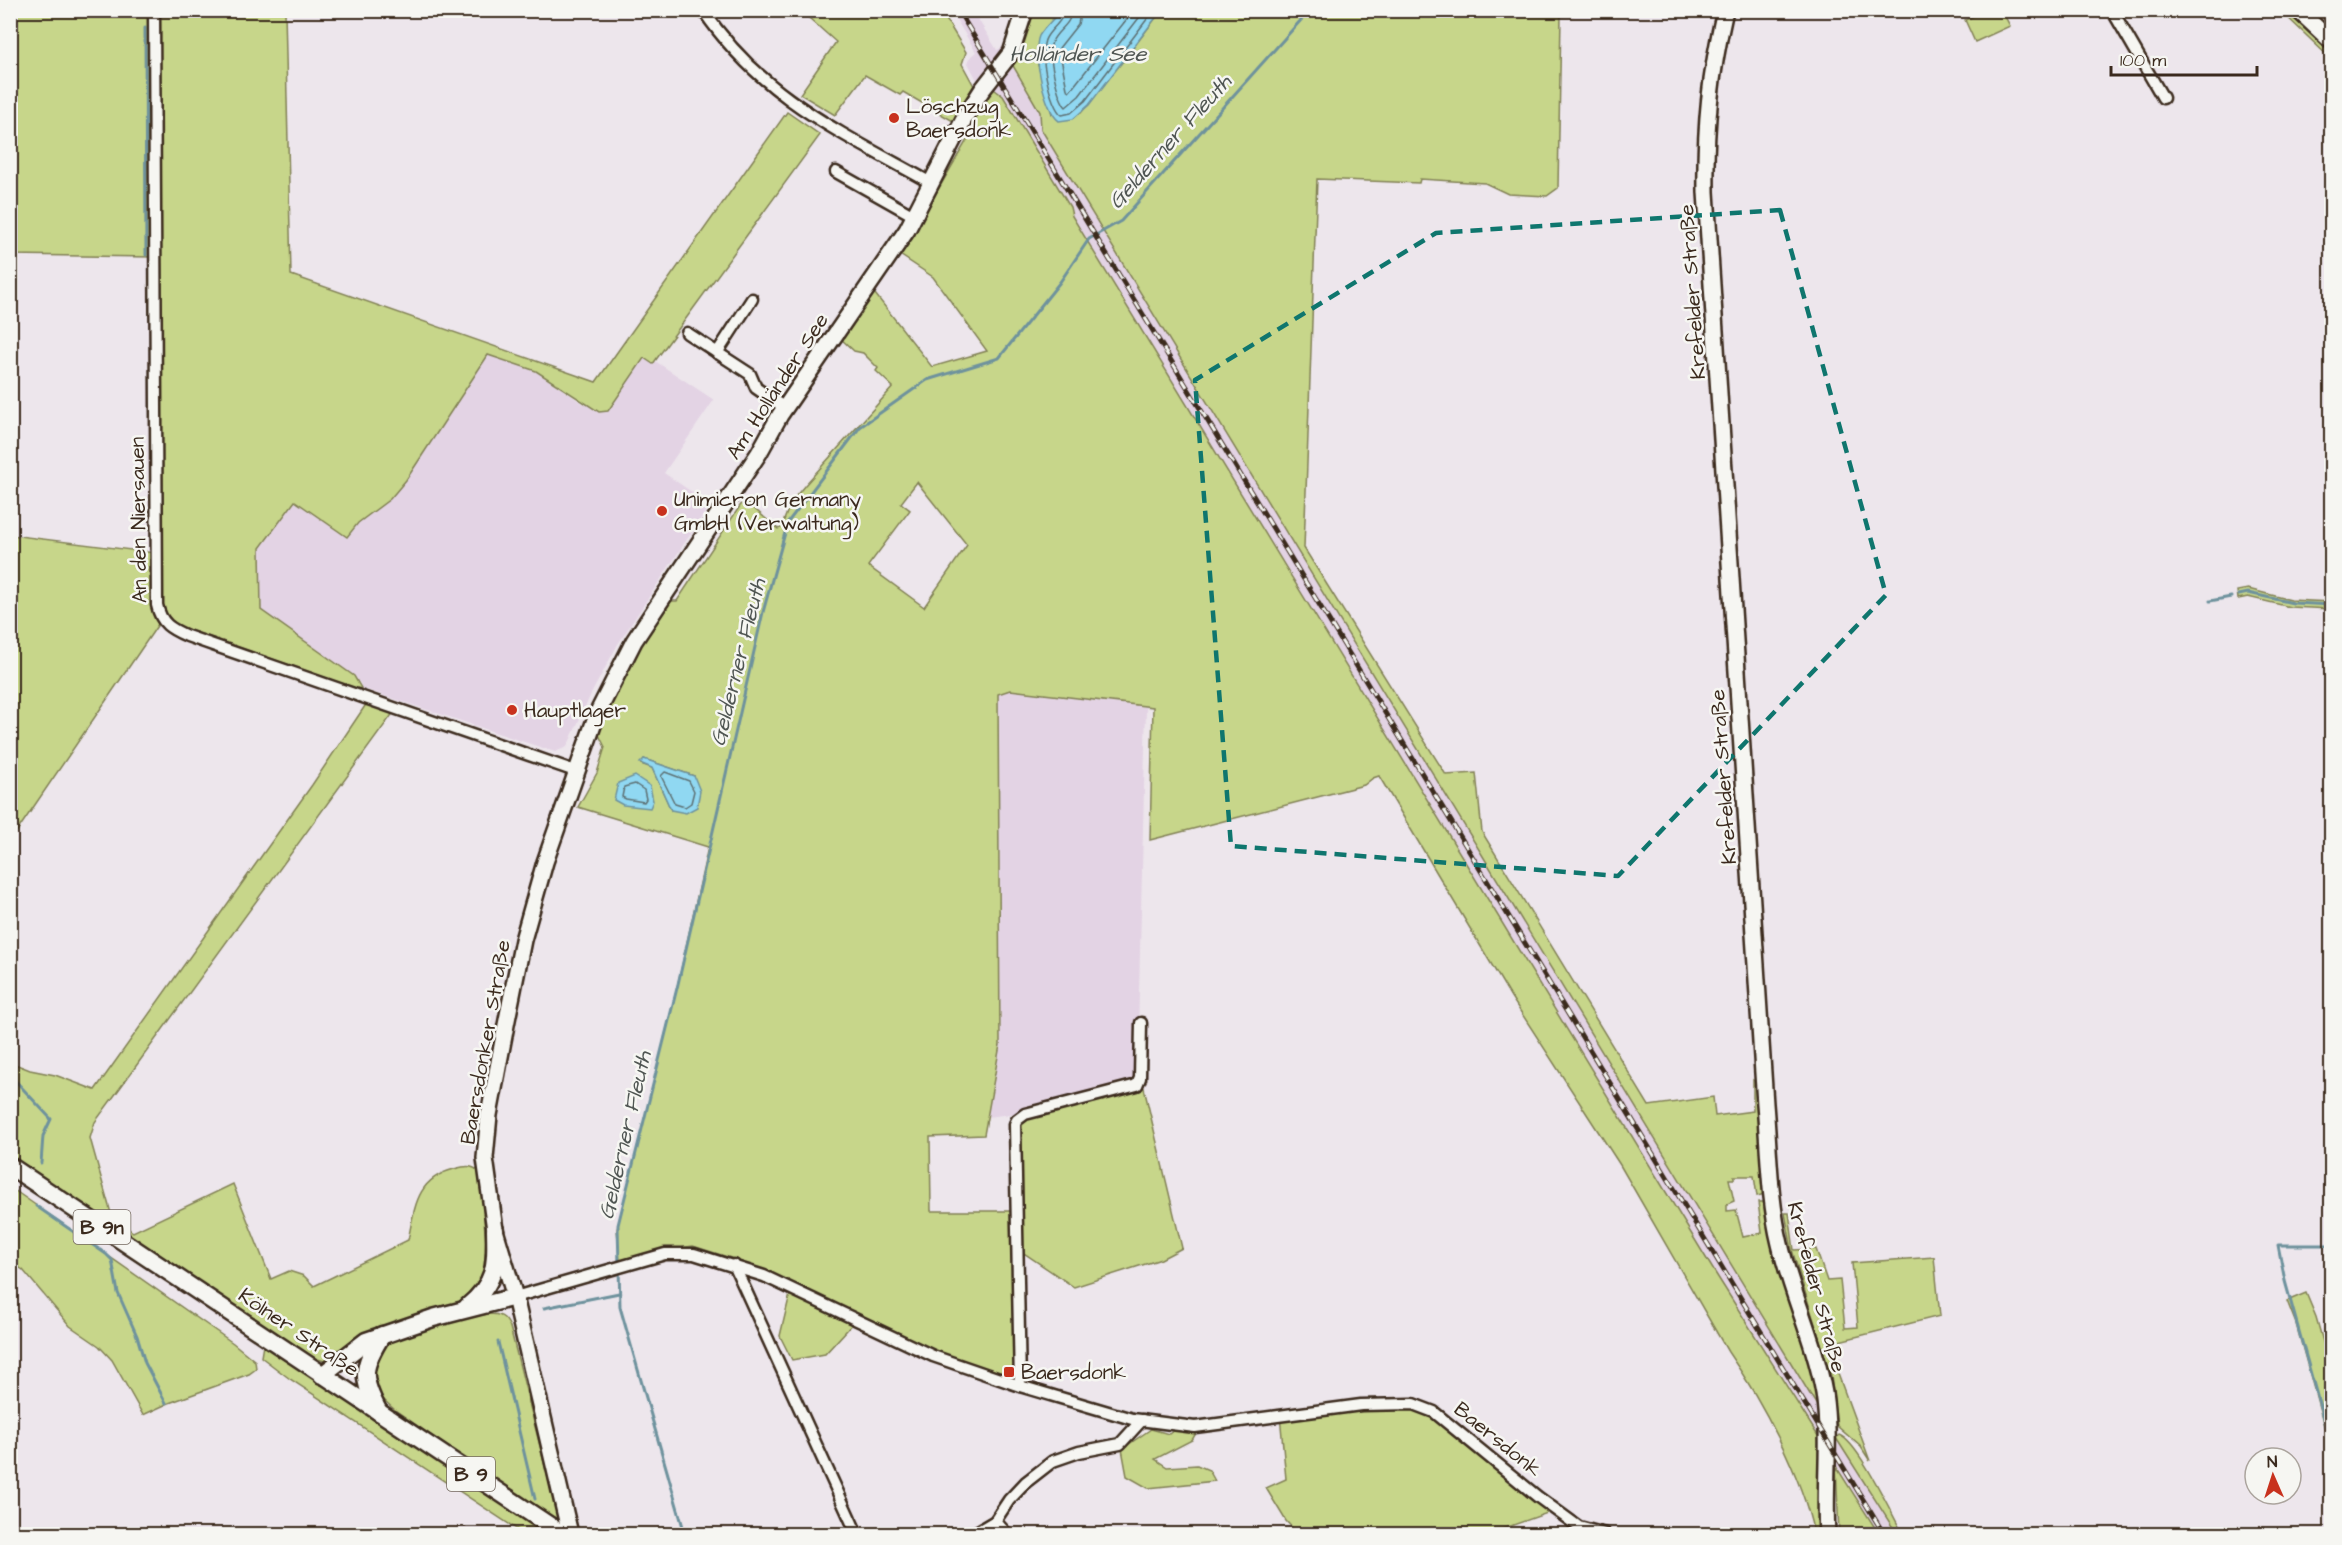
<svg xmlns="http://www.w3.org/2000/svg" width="2342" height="1545" font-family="'Architects Daughter',sans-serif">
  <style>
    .built { fill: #e3d3e4 }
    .green { fill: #c7d68a; stroke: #818054; stroke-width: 1.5; fill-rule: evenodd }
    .water { fill: #90d8f2; stroke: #6e929d; stroke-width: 1.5 }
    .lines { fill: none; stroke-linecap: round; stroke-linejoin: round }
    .shore { stroke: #5d7073; stroke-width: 1.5 }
    .stream { stroke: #6e929d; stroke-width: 3 }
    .street-casing { stroke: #3b2a1e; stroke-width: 15 }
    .secondary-casing { stroke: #3b2a1e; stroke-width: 20 }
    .primary-casing { stroke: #3b2a1e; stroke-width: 21 }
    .street { stroke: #f6f6f2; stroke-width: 10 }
    .secondary { stroke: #f6f6f2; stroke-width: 15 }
    .primary { stroke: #f6f6f2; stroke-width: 16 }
    .rail-casing { stroke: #3b2a1e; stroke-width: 5 }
    .rail { stroke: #f6f6f2; stroke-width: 3; stroke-dasharray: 9; stroke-linecap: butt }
    .marked { fill: none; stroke: #0f766e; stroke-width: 4.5; stroke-dasharray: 12 8; stroke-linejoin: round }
    .poi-dot { fill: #c8321e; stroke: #f6f6f2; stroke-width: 2 }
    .labels { text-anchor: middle; stroke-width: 5; stroke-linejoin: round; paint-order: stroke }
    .shield { fill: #f6f6f2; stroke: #73675e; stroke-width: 1.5 }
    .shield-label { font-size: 20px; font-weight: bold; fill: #3b2a1e }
    .poi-label { font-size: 21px; fill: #3b2a1e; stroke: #f6f6f2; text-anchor: start }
    .street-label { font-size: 21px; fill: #3b2a1e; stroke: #f6f6f2 }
    .water-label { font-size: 22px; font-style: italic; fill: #505653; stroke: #f6f6f2 }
  </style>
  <rect width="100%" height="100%" fill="#ede6ec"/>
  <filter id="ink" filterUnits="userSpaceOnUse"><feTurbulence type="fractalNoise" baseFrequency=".0167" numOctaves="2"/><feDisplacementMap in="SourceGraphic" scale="12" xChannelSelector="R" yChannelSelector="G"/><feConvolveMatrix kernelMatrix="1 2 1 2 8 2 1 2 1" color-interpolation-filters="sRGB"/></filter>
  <g filter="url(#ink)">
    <g class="built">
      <path d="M951,11h22l24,39 5,-3 38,65 1,17 856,1405h-18l-165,-263 -642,-1055 -2,-9 -67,-111 -12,-9 -14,-7 -9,-17 3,-7 5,-4z"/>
      <path d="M488,355l48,16 46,32 26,7 36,-52 9,6 2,-3 59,39 -50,73 38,26 5,10 -89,135 -27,50 -24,53 -12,5 -194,-64 -1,-5 -99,-73 -1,-62 35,-48 53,37 10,-14 32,-24 16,-19z"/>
      <path d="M1010,690l136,17 -9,367 -7,9 -119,31 -24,3 13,-72 -2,-351z"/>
    </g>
    <g class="green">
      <path d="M800,10l141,1 25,41 -4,12 12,22 -21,35 -50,-29 -3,3 -35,-20 -30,40 -35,-21 36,-52z"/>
      <path d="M1582,10l4,3 -25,3 -3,172 -11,8 -39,-2 -23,-11 -65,-4 -1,4 -102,-4 -13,369 142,227 30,-2 6,59 167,274 64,-9 2,19 38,-5v-31l4,2 8,112 -8,2 -3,-20h-20v3h-5l5,22 -7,3v7l9,-1 7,27 19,-4 -4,-31h8l42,152 11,55 -778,-1280 -1,-17 -28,-48 22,-53h26l-18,21 -4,33 14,49 29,-1 46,-57 34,-45z"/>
      <path d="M11,11h274l6,264 305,107 191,-270 33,23 -165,226 -2,3 -9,-6 -36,53 -9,1 -63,-41 -48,-16 -82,125 -16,19 -32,24 -11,14 -52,-36 -35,47 1,62 93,66 7,12 -3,1 -197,-69 -150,220v-305l152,19 -10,-297 -142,-2z"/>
      <path d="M1985,11h17l8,15 -35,16 -10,-22z"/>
      <path d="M2281,11h9l41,39v9z"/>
      <path d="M991,87l12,9 67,111 2,9 642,1055 106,168v87l-3,8h-3c-12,-58 -52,-133 -86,-182l-108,-187 -109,-168 -132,-221 -6,2 -9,7 -214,55 3,-133 -143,-17 -12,4 2,351 -16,90 -54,2 1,74h82l7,172 -126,-47 -36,-18 -33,36 -33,6 -12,-24 12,-50 -58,-27 -41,-13 -26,4 -47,12 -3,-33 59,-237 32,-145 -130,-40 19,-34 8,-26 -7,-14 19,-51 49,-81h11l67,-101 34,29 3,-1 10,-26 14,-17 88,-98 -17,-16 2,-3 -15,-15 -9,-2 -14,-13 32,-48 60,77 55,-16 -54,-74 -33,-22 74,-127 5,-26zM917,482l50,63 -43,62 -56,-41 42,-56 -9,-7zM644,759l50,17 -23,34 -19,-42 -11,-4z"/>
      <path d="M2248,589l43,11 40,2v7l-41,-2 -42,-10 -10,2 -1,-8z"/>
      <path d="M367,703l27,9 -274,376 -25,34 -5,16 22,79 21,15 100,-48 38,95 18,-8 15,5 10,10 94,-46c7,-33 8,-61 46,-71 11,-3 17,-5 26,3l8,96 -18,30 -142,64 -21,-6 -296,-197 -1,-97 20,8 25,5 40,15 217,-305z"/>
      <path d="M1144,1088l38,160 -21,11 -87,28 -53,-36 -2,-124 6,-9z"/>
      <path d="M14,1190l219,153 22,18 1,8 -7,5 -80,29 -26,12 -31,-55 -13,-14 -29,-20 -47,-56 -12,-8 -1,-67z"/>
      <path d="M1785,1213h4l5,37 22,-1 11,32 13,-1 5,48 13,-1 -6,-64 82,-6 6,59 -113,28 43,117 -9,-14 -24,-21 -6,-50 -39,-126z"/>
      <path d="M2306,1293l10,24 15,53v81l-35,-127 -9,-23z"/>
      <path d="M488,1314c12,0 17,2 22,13l50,199 -165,-116c-18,-16 -26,-20 -21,-46 1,-4 1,-11 3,-14 12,-18 88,-32 111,-36z"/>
      <path d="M263,1345l283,189h-22l-234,-155 -29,-22z"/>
      <path d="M1388,1405l45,7 120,99 -65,23h-190l-12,-13 -20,-33 20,-9 -6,-64z"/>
      <path d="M1177,1428l21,2 -6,10 -37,19 12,8 30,-2 12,5 6,11 -67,7 -21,-12 -5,-27 29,-20 18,5z"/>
      <path d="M1839,1435c19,6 53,80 64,99h-6l-61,-96z"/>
      <path d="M1836,1465l1,3 42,66h-40z"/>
    </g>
    <g class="water">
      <path d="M1060,11h101l-72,94 -16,14 -14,2c-14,-9 -27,-69 -20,-85 5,-9 15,-17 21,-25z"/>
      <path d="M644,759l50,17 6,15 -3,16 -11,6 -15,-3 -19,-42 -12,-5z"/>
      <path d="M635,776l15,10 3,15 -3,7 -27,-3 -9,-5 4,-17z"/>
    </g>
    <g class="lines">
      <g class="shore">
        <path d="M1064,10c-1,12 -13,18 -18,28 -8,13 4,69 16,77l9,-2 14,-12 69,-91"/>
        <path d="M1072,10c-1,15 -15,20 -20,32 -5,11 6,57 14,65l13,-11 66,-86"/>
        <path d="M1081,10l-3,14 -19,24 8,41 3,2 64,-81"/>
        <path d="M665,772l24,9 5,10 -3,12 -6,4 -10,-3 -14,-28z"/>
        <path d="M635,784l9,6 2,9 -2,3 -18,-3 -4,-2 2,-10z"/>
      </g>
      <g class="stream">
        <path d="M145,14v-4"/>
        <path d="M145,28l1,227"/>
        <path d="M2239,595l9,-2 45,10 39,2"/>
        <path d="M2210,601l21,-4"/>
        <path d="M10,1075l41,44 -8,17 -2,27"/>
        <path d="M36,1206l70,48 6,6 6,33 19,43 8,27 21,40"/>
        <path d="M2332,1245h-54l7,36 47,169"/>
        <path d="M544,1308l75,-15"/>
        <path d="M498,1342l37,157"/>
        <path d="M685,1534l-65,-227 -2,-82 60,-241 85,-372 25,-90 72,-95 67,-47 72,-22 61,-76 29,-43 32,-18 189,-211"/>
      </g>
      <g class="street-casing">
        <g id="street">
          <path d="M154,10l3,595c4,19 14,24 30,31l391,136"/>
          <path d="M703,10c59,88 139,123 228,173"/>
          <path d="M2112,10l51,88"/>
          <path d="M836,172l78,44"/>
          <path d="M687,333l63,41 6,14 29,20"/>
          <path d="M717,353l35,-54"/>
          <path d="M734,1265l123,269"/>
          <path d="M515,1297l150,-43h29l70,22 169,80 87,30 112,33 63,8 166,-22 52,-1 21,8 104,85 41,30 26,7"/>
          <path d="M1020,1386l-5,-262 2,-4 8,-6 112,-29 3,-7 1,-55"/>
          <path d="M995,1521l12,13"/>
          <path d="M973,1534l22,-13 14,-21 17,-18 27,-21 26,-9 41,-8 22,-24"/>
        </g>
      </g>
      <g class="secondary-casing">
        <g id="secondary">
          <path d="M1725,10c-15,66 -20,115 -19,182l59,912c4,47 4,95 15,140 12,51 35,98 44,149 7,47 0,95 3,141"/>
          <path d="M2298,10l34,32"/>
          <path d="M570,1534l-55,-237 -20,-67 -10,-72 4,-43 17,-90 17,-85 22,-78 52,-148 37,-73 125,-188 21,-38 127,-185 59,-115 16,-25 29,-37 14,-43"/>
        </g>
      </g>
      <g class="primary-casing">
        <g id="primary">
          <path d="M10,1166l552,368"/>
          <path d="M467,1307c29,-24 29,-41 28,-77"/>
          <path d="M322,1375l44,-34 67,-23 82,-21"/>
          <path d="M379,1412c-18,-34 -18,-44 3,-77"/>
        </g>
      </g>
      <use href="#street" class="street"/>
      <use href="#secondary" class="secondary"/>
      <use href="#primary" class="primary"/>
      <g class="rail-casing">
        <path id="rail" d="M958,10l926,1524"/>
      </g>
      <use href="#rail" class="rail"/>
    </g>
  </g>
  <path class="marked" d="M1780,210l106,385 -268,281 -387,-30 -36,-466 241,-147z"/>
  <g class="poi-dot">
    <circle cx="894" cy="118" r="6"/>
    <circle cx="662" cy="511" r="6"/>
    <circle cx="512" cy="710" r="6"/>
    <rect x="1003" y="1366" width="12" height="12" rx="3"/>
  </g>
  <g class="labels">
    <g class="shield">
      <rect x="73.5" y="1210" width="57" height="34" rx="4.5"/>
      <rect x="447" y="1457" width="48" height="34" rx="4.5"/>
    </g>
    <g class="shield-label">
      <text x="102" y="1234">B 9n</text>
      <text x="471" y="1481">B 9</text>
    </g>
    <g class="poi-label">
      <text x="906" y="113">Löschzug<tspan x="906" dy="24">Baersdonk</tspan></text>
      <text x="674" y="506">Unimicron Germany<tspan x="674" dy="24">GmbH (Verwaltung)</tspan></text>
      <text x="524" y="717">Hauptlager</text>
      <text x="1021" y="1379">Baersdonk</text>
    </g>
    <g class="street-label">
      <text transform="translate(1692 292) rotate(-94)" y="7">Krefelder Straße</text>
      <text transform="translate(777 386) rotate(-57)" y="7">Am Holländer See</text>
      <text transform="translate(138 520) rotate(-91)" y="7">An den Niersauen</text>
      <text transform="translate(1723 777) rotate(-94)" y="7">Krefelder Straße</text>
      <text transform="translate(485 1042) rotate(-80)" y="7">Baersdonker Straße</text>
      <text transform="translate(1817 1287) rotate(75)" y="7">Krefelder Straße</text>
      <text transform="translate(299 1332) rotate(34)" y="7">Kölner Straße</text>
      <text transform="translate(1498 1439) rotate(39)" y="7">Baersdonk</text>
    </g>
    <g class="water-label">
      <text x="1078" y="61">Holländer See</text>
      <text transform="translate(1169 141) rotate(-48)" y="8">Gelderner Fleuth</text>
      <text transform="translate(737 662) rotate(-76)" y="8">Gelderner Fleuth</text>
      <text transform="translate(624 1135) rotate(-77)" y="8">Gelderner Fleuth</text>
    </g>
  </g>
  <rect width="2342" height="1545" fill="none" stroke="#f6f6f2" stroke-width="36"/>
  <rect x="18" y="18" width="2306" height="1509" fill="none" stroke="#3b2a1e" stroke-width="2" filter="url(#ink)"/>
  <g transform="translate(2273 1476) rotate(357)"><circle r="28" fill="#f6f6f2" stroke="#aba49d" stroke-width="1.5"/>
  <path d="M0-4.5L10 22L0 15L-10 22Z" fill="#c8321e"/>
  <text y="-9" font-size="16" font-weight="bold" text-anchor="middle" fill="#3b2a1e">N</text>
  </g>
  <path d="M2111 66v9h146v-9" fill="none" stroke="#3b2a1e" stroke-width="3"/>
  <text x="2120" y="66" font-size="18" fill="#3b2a1e" stroke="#f6f6f2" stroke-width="4.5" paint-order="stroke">100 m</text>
</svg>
